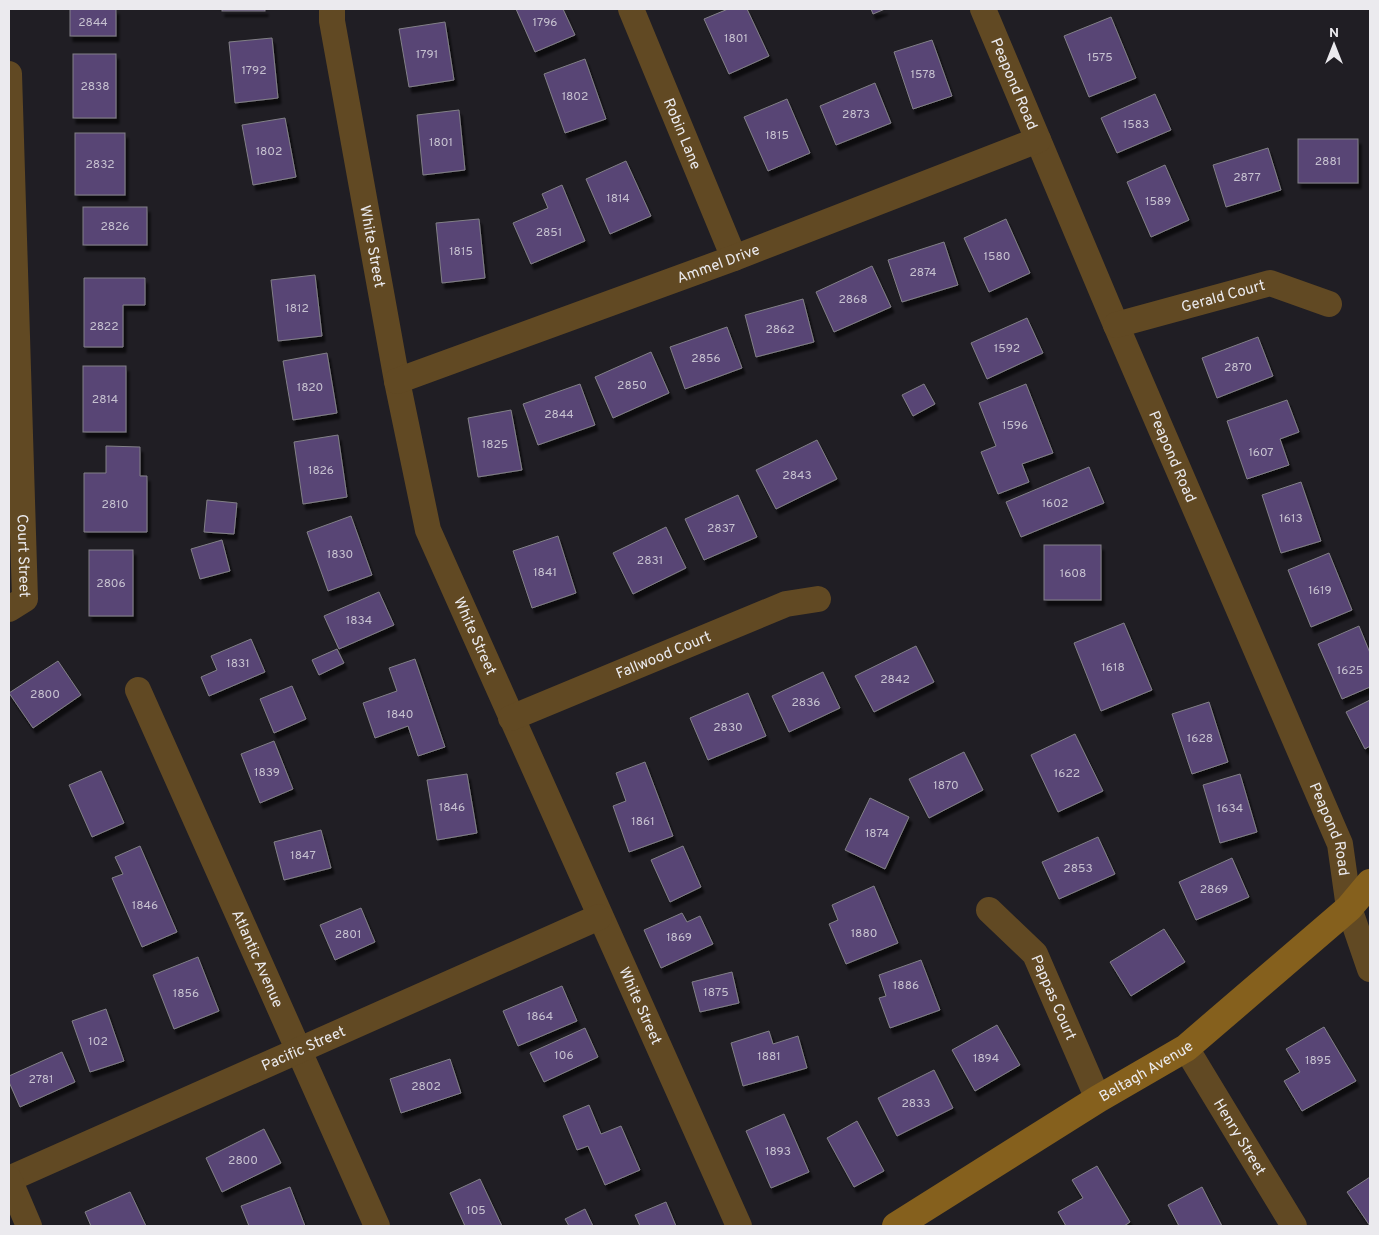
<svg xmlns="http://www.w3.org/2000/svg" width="1379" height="1235" font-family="Overpass,sans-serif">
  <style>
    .building { fill: #584575; stroke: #828087; filter: url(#shadow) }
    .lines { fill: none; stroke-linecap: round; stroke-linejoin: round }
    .street { stroke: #614923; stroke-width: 26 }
    .secondary { stroke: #85601d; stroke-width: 28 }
    .labels { text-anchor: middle; stroke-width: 4; stroke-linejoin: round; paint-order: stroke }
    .number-label { font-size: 12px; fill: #c6c1d0 }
    .street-label { font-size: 15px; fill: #ebeaee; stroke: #201e24 }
  </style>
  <defs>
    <filter id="shadow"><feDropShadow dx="3" dy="5.5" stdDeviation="1" flood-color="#0009"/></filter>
  </defs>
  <rect width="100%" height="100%" fill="#201e24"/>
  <g class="building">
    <rect x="70" y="9" width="46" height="27"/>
    <rect x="222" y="9" width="43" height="2"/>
    <path d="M516,9h47l12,26 -40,17z"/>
    <path d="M728,9h19l22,47 -40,18 -25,-55z"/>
    <path d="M871,9h14l-12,5z"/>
    <path d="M1111,17l25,61 -47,19 -25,-61z"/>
    <path d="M445,22l9,58 -45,7 -10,-58z"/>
    <path d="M272,38l6,60 -43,5 -6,-61z"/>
    <path d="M932,40l20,56 -39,13 -19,-57z"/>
    <rect x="73" y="54" width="43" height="64"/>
    <path d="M585,59l21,60 -41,14 -21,-59z"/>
    <path d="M875,83l16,40 -55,22 -16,-39z"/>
    <path d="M1155,94l16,36 -54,23 -16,-35z"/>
    <path d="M787,99l23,54 -42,18 -24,-54z"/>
    <path d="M459,110l6,60 -42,5 -6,-60z"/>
    <path d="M285,118l11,59 -43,8 -11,-60z"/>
    <rect x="75" y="133" width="50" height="62"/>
    <rect x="1298" y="139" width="60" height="44"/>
    <path d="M1268,148l13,42 -55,17 -13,-42z"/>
    <path d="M626,161l25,55 -41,18 -24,-55z"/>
    <path d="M1165,165l24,55 -38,17 -24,-55z"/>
    <path d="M562,185l23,56 -54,23 -18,-41 35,-15 -6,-14z"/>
    <rect x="83" y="207" width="64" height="38"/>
    <path d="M479,219l6,59 -43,5 -6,-60z"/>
    <path d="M1006,219l24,54 -41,19 -25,-54z"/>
    <path d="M944,242l14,43 -56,17 -14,-42z"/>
    <path d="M872,266l19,41 -57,25 -18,-40z"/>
    <path d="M315,275l7,61 -44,5 -7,-61z"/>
    <path d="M84,278h61v27h-22v42h-39z"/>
    <path d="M803,299l11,43 -58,15 -11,-42z"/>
    <path d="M1027,318l16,35 -56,26 -16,-36z"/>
    <path d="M727,327l15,41 -57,21 -15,-42z"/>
    <path d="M1258,337l15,39 -56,22 -15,-40z"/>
    <path d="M651,352l18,41 -56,25 -18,-41z"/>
    <path d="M327,353l10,60 -44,7 -10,-59z"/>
    <rect x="83" y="366" width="43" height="66"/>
    <path d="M580,384l15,41 -57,20 -15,-41z"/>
    <path d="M924,384l11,20 -22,12 -11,-21z"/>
    <path d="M1026,384l27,69 -31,11 7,18 -31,12 -17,-42 15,-6 -17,-43z"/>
    <path d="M1287,400l12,32 -19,7 9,26 -42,14 -20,-58z"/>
    <path d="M511,410l11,60 -44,7 -10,-59z"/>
    <path d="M338,435l9,62 -44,7 -9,-62z"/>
    <path d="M817,440l20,39 -61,30 -20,-39z"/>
    <path d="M106,446l34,1v29h7v56h-63v-59h22z"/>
    <path d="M1089,467l15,36 -83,34 -15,-35z"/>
    <path d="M1301,482l20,59 -40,12 -19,-58z"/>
    <path d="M738,495l19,42 -53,23 -19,-41z"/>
    <path d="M207,500l30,3 -3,31 -30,-2z"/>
    <path d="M351,516l21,59 -44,16 -21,-59z"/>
    <path d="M666,527l20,41 -53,26 -20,-41z"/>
    <path d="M558,536l18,57 -44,15 -19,-57z"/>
    <path d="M222,540l8,31 -30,8 -9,-30z"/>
    <rect x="1044" y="545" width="57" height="55"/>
    <rect x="89" y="550" width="44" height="66"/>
    <path d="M1329,553l23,57 -41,17 -23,-57z"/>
    <path d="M379,592l15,33 -55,24 -15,-33z"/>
    <path d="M1124,623l28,67 -51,21 -27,-68z"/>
    <path d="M1359,626l11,27v34l-28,12 -24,-55z"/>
    <path d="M251,639l14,33 -56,24 -8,-19 16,-7 -6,-14z"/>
    <path d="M916,646l18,36 -60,30 -19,-36z"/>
    <path d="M337,649l7,14 -25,12 -7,-15z"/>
    <path d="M415,659l30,88 -27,9 -10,-30 -33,12 -12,-35 34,-12 -8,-23z"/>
    <path d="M58,661l23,34 -48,33 -24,-35z"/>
    <path d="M823,672l17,36 -51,24 -17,-36z"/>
    <path d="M292,686l14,33 -32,14 -14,-34z"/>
    <path d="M748,693l18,43 -58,24 -18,-42z"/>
    <path d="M1370,700v46l-5,3 -19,-37z"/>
    <path d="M1209,702l19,60 -36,12 -20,-60z"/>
    <path d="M1075,734l28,57 -45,21 -27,-57z"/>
    <path d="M274,741l19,48 -33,14 -19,-49z"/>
    <path d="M964,752l19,38 -54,28 -20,-39z"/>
    <path d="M645,762l28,74 -44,16 -16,-46 13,-5 -10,-28z"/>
    <path d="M101,771l23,52 -32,14 -23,-52z"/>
    <path d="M467,774l10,59 -40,7 -10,-60z"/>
    <path d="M1240,774l17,58 -37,11 -17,-58z"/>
    <path d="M870,798l39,19 -24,52 -40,-19z"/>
    <path d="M321,830l10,38 -47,12 -10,-38z"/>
    <path d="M1098,837l17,37 -56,25 -17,-37z"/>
    <path d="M140,846l37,86 -35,15 -30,-69 11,-4 -8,-17z"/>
    <path d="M683,846l18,41 -31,15 -19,-42z"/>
    <path d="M1232,858l17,39 -53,23 -17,-38z"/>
    <path d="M874,886l24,57 -52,21 -17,-40 9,-4 -6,-15z"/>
    <path d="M361,908l14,34 -40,18 -15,-35z"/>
    <path d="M682,913l5,9 13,-6 13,28 -52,24 -17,-38z"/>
    <path d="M1164,929l21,33 -54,34 -21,-34z"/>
    <path d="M198,957l21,54 -45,18 -21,-54z"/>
    <path d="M921,960l19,50 -50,18 -11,-30 7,-2 -7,-21z"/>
    <path d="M732,972l7,31 -39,9 -8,-30z"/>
    <path d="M562,986l15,35 -59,25 -15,-35z"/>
    <path d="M106,1009l18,52 -34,11 -18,-51z"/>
    <path d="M997,1025l23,40 -45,26 -23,-41z"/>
    <path d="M1324,1027l32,54 -54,30 -18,-30 16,-9 -14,-23z"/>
    <path d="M585,1028l13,29 -54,25 -14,-29z"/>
    <path d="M769,1031l4,13 25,-8 9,32 -64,18 -12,-43z"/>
    <path d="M62,1052l13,30 -55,25 -11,-25v-6z"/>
    <path d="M450,1059l11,34 -60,20 -11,-34z"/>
    <path d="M934,1070l19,38 -56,28 -19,-38z"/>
    <path d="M589,1105l12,29 20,-8 19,44 -35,15 -17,-39 -11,4 -14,-34z"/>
    <path d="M784,1114l25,58 -38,16 -25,-57z"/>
    <path d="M857,1121l27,50 -30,16 -27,-49z"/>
    <path d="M264,1129l17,34 -59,29 -16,-34z"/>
    <path d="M1097,1166l33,56 -6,4h-58l-8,-14 25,-14 -11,-18z"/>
    <path d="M1370,1177v49l-23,-34z"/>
    <path d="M480,1179l22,47h-37l-15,-33z"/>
    <path d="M290,1187l15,39h-56l-8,-20z"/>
    <path d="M1202,1187l20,39h-43l-11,-21z"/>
    <path d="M130,1192l16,34h-55l-6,-14z"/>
    <path d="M666,1202l10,24h-36l-5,-11z"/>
    <path d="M585,1209l8,17h-24l-4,-7z"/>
  </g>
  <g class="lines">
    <g class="street">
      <path id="s1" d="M332,9v12l65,360 31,149 311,696"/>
      <path id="s2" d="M631,9l103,249"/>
      <path id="s3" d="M983,9l133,316 224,519 9,64 21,61"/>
      <path id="s4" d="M9,74l16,525 -16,10"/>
      <path id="s5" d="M1116,325l154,-42 59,21"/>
      <path id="s6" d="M397,381l337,-123 304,-118"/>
      <path id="s7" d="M138,690l239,536"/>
      <path id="s8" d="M511,718l275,-114 32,-5"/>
      <path id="s9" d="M989,910l46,44 63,145"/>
      <path id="s10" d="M1186,1048l108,178"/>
      <path id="s11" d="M9,1179l590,-262"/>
      <path d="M9,1179l20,47"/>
    </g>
    <path class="secondary" id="s12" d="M896,1226l202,-127 88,-51 163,-140 21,-25"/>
  </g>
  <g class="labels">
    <g class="number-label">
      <text x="93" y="26">2844</text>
      <text x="545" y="26">1796</text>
      <text x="736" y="42">1801</text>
      <text x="427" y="58">1791</text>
      <text x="1100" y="61">1575</text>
      <text x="254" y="74">1792</text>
      <text x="923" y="78">1578</text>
      <text x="95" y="90">2838</text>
      <text x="575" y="100">1802</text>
      <text x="856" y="118">2873</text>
      <text x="1136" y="128">1583</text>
      <text x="777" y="139">1815</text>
      <text x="441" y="146">1801</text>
      <text x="269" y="155">1802</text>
      <text x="1328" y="165">2881</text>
      <text x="100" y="168">2832</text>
      <text x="1247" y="181">2877</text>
      <text x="618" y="202">1814</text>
      <text x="1158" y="205">1589</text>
      <text x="115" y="230">2826</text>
      <text x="549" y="236">2851</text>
      <text x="461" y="255">1815</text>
      <text x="997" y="260">1580</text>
      <text x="923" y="276">2874</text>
      <text x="853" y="303">2868</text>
      <text x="297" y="312">1812</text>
      <text x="104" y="330">2822</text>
      <text x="780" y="333">2862</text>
      <text x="1007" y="352">1592</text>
      <text x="706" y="362">2856</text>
      <text x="1238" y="371">2870</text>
      <text x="632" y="389">2850</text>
      <text x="310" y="391">1820</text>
      <text x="105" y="403">2814</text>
      <text x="559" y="418">2844</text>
      <text x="1015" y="429">1596</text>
      <text x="495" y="448">1825</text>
      <text x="1261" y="456">1607</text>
      <text x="321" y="474">1826</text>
      <text x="797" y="479">2843</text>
      <text x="1055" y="507">1602</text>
      <text x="115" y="508">2810</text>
      <text x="1291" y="522">1613</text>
      <text x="721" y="532">2837</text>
      <text x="340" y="558">1830</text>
      <text x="650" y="564">2831</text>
      <text x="545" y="576">1841</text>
      <text x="1073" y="577">1608</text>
      <text x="111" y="587">2806</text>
      <text x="1320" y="594">1619</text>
      <text x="359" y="624">1834</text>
      <text x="238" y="667">1831</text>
      <text x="1113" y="671">1618</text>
      <text x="1350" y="674">1625</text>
      <text x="895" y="683">2842</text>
      <text x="45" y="698">2800</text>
      <text x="806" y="706">2836</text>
      <text x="400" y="718">1840</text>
      <text x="728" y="731">2830</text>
      <text x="1200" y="742">1628</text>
      <text x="267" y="776">1839</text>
      <text x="1067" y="777">1622</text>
      <text x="946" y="789">1870</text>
      <text x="452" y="811">1846</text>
      <text x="1230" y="812">1634</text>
      <text x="643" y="825">1861</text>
      <text x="877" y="837">1874</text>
      <text x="303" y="859">1847</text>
      <text x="1078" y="872">2853</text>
      <text x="1214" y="893">2869</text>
      <text x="145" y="909">1846</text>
      <text x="864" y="937">1880</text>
      <text x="348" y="938">2801</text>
      <text x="679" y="941">1869</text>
      <text x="906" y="989">1886</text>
      <text x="716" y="996">1875</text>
      <text x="186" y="997">1856</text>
      <text x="540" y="1020">1864</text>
      <text x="98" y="1045">102</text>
      <text x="564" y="1059">106</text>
      <text x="769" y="1060">1881</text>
      <text x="986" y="1062">1894</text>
      <text x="1318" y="1064">1895</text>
      <text x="41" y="1083">2781</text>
      <text x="426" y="1090">2802</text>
      <text x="916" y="1107">2833</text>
      <text x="778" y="1155">1893</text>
      <text x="243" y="1164">2800</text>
      <text x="476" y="1214">105</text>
    </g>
    <g class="street-label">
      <text dy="5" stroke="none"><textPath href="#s3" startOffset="81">Peapond Road</textPath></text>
      <text dy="5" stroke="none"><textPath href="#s2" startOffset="135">Robin Lane</textPath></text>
      <text dy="5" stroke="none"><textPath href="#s1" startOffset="241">White Street</textPath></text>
      <text dy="5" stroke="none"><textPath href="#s6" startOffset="342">Ammel Drive</textPath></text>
      <text dy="5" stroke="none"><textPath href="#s5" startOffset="111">Gerald Court</textPath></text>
      <text dy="5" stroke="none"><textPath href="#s3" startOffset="486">Peapond Road</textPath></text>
      <text dy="5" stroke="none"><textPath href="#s4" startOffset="482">Court Street</textPath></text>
      <text dy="5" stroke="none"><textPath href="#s1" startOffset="646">White Street</textPath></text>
      <text dy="5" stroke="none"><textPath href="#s8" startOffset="165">Fallwood Court</textPath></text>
      <text dy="5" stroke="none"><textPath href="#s3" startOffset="891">Peapond Road</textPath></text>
      <text dy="5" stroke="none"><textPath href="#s7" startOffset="294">Atlantic Avenue</textPath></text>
      <text dy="5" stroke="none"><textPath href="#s9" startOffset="111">Pappas Court</textPath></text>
      <text dy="5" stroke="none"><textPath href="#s1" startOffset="1051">White Street</textPath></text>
      <text dy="5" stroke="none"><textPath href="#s11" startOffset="322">Pacific Street</textPath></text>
      <text dy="5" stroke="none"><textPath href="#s12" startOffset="294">Beltagh Avenue</textPath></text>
      <text dy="5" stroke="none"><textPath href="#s10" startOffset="104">Henry Street</textPath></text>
    </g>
  </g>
  <rect width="1379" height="1235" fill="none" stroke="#ebeaee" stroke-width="20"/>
  <g transform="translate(1334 45)" stroke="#201e24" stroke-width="4" paint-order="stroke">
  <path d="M0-4L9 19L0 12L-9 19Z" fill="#ebeaee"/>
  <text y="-8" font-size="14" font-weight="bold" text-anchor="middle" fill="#ebeaee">N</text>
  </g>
</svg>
